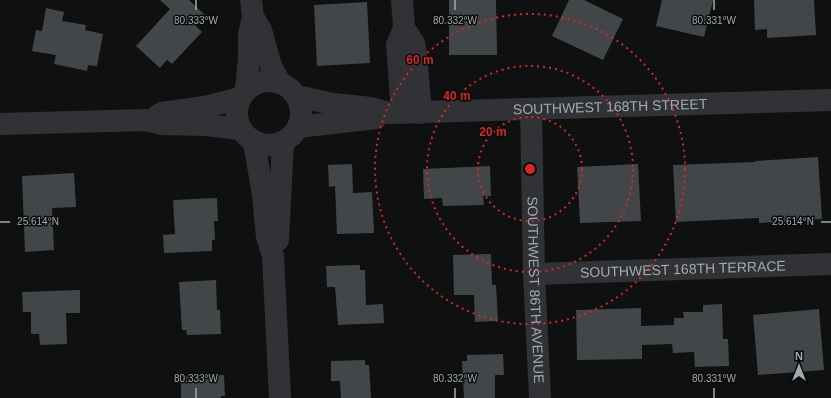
<svg xmlns="http://www.w3.org/2000/svg" width="831" height="398" font-family="Helvetica,sans-serif">
  <style>
    .building { fill: #434648 }
    .lines { fill: none; stroke-linecap: round; stroke-linejoin: round }
    .minor { stroke: #313235; stroke-width: 22 }
    .ticks { fill: none; stroke: #a2a9b0; stroke-width: 1.5 }
    .ring { fill: none; stroke: #d62828; stroke-width: 2; stroke-dasharray: 2 4 }
    .labels { text-anchor: middle; stroke-width: 3; stroke-linejoin: round; paint-order: stroke }
    .street-label { font-size: 14px; fill: #a2a9b0; stroke: #0a0b0b }
    .ticks-label { font-size: 10px; text-anchor: middle; fill: #a2a9b0; stroke: #0a0b0b; stroke-width: 3; stroke-linejoin: round; paint-order: stroke }
    .centre { fill: #d62828; stroke: #0a0b0b; stroke-width: 2 }
    .ring-label { font-size: 12px; text-anchor: middle; font-weight: bold; fill: #d62828; stroke: #0a0b0b; stroke-width: 3; stroke-linejoin: round; paint-order: stroke }
  </style>
  <rect width="100%" height="100%" fill="#0f1010"/>
  <g class="building">
    <path d="M160,0h29l16,15 -10,10 7,7 -30,32 -5,-4 -7,8 -24,-22 34,-37z"/>
    <path d="M449,0h47l1,55h-48z"/>
    <path d="M569,0h15l39,19 -20,41 -51,-24z"/>
    <path d="M662,0h51l-9,37 -48,-11z"/>
    <path d="M754,0h60l2,35 -49,3v-9l-12,1z"/>
    <path d="M367,2l3,61 -53,3 -3,-61z"/>
    <path d="M46,8l18,4 -2,9 24,4 -1,5 18,4 -6,32 -9,-1 -1,6 -33,-7 2,-9 -24,-4 4,-21 6,1z"/>
    <path d="M818,157l4,62 -63,4v-5l-83,4 -3,-57 82,-3v-1z"/>
    <path d="M352,164l1,29 19,-1 2,41 -37,1 -2,-48 -6,1 -1,-22z"/>
    <path d="M638,164l3,57 -61,2 -3,-56z"/>
    <path d="M490,166l1,30h-8l1,9 -41,1 -1,-8 -18,1 -1,-30z"/>
    <path d="M74,173l2,34 -24,1 2,42 -29,2 -3,-76z"/>
    <path d="M217,198l1,23h-4l1,19h-3v11l-48,2 -1,-18 12,-1 -2,-34z"/>
    <path d="M491,254l1,31h4l2,36 -23,1 -1,-27h-20l-1,-40z"/>
    <path d="M360,265v5h5l1,35 17,-1 1,19 -46,2 -3,-38h-8l-1,-21z"/>
    <path d="M216,280l1,30h3l1,24 -34,1 -1,-5h-4l-3,-48z"/>
    <path d="M80,290v23h-14l1,31 -27,1 -1,-11h-8v-22h-8l-1,-20z"/>
    <path d="M722,304l1,35h5l1,27 -34,1 -1,-15 -21,1 -1,-9 -30,1v14l-65,1 -1,-50 65,-2v18l33,-1v-7h10l-1,-6h20v-7z"/>
    <path d="M819,309l5,61 -66,5 -5,-60z"/>
    <path d="M503,354l1,21h-9v23h-31l-2,-37h5v-6z"/>
    <path d="M365,360v5h4l2,33h-30l-1,-17h-9v-20z"/>
    <path d="M224,375l1,21h-4v2h-40v-22z"/>
  </g>
  <g class="lines">
    <g class="minor">
      <path d="M402,0l2,28 10,15 2,11 5,59"/>
      <path d="M253,17l8,13 10,36 9,17"/>
      <circle cx="269" cy="113" r="32"/>
      <path d="M246,91l3,-34v-23l4,-17 -2,-17"/>
      <path id="s1" d="M297,96l36,8 38,4 18,5 442,-13"/>
      <path id="s2" d="M531,109l3,165 6,124"/>
      <path d="M402,113l-5,-68 7,-17"/>
      <path d="M158,115l4,-2 43,-6 35,-9"/>
      <path d="M0,124l146,-4 16,4 44,1 34,4"/>
      <path d="M298,127l78,-9"/>
      <path d="M254,142l9,53 4,42 6,19 7,142"/>
      <path d="M278,240l5,-98"/>
      <path id="s3" d="M534,274l297,-10"/>
    </g>
  </g>
  <path class="ticks" d="M196,0v10M455,0v10M714,0v10M0,222h10M821,222h10M196,388v10M455,388v10M714,388v10"/>
  <g class="ring">
    <circle cx="530" cy="169" r="52"/>
    <circle cx="530" cy="169" r="103"/>
    <circle cx="530" cy="169" r="155"/>
  </g>
  <g class="labels">
    <g class="street-label">
      <text dy="5" stroke="none"><textPath href="#s1" startOffset="315">SOUTHWEST 168TH STREET</textPath></text>
      <text dy="5" stroke="none"><textPath href="#s3" startOffset="149">SOUTHWEST 168TH TERRACE</textPath></text>
      <text dy="5" stroke="none"><textPath href="#s2" startOffset="181">SOUTHWEST 86TH AVENUE</textPath></text>
    </g>
  </g>
  <g class="ticks-label">
    <text x="196" y="24">80.333°W</text>
    <text x="455" y="24">80.332°W</text>
    <text x="714" y="24">80.331°W</text>
    <text x="38" y="225">25.614°N</text>
    <text x="793" y="225">25.614°N</text>
    <text x="196" y="382">80.333°W</text>
    <text x="455" y="382">80.332°W</text>
    <text x="714" y="382">80.331°W</text>
  </g>
  <circle cx="530" cy="169" r="6" class="centre"/>
  <g class="ring-label">
    <text x="420" y="64">60 m</text>
    <text x="457" y="100">40 m</text>
    <text x="493" y="136">20 m</text>
  </g>
  <g transform="translate(799 366)" stroke="#0a0b0b" stroke-width="3" paint-order="stroke">
  <path d="M0-3L7 15L0 10L-7 15Z" fill="#a2a9b0"/>
  <text y="-6" font-size="11" font-weight="bold" text-anchor="middle" fill="#a2a9b0">N</text>
  </g>
</svg>
